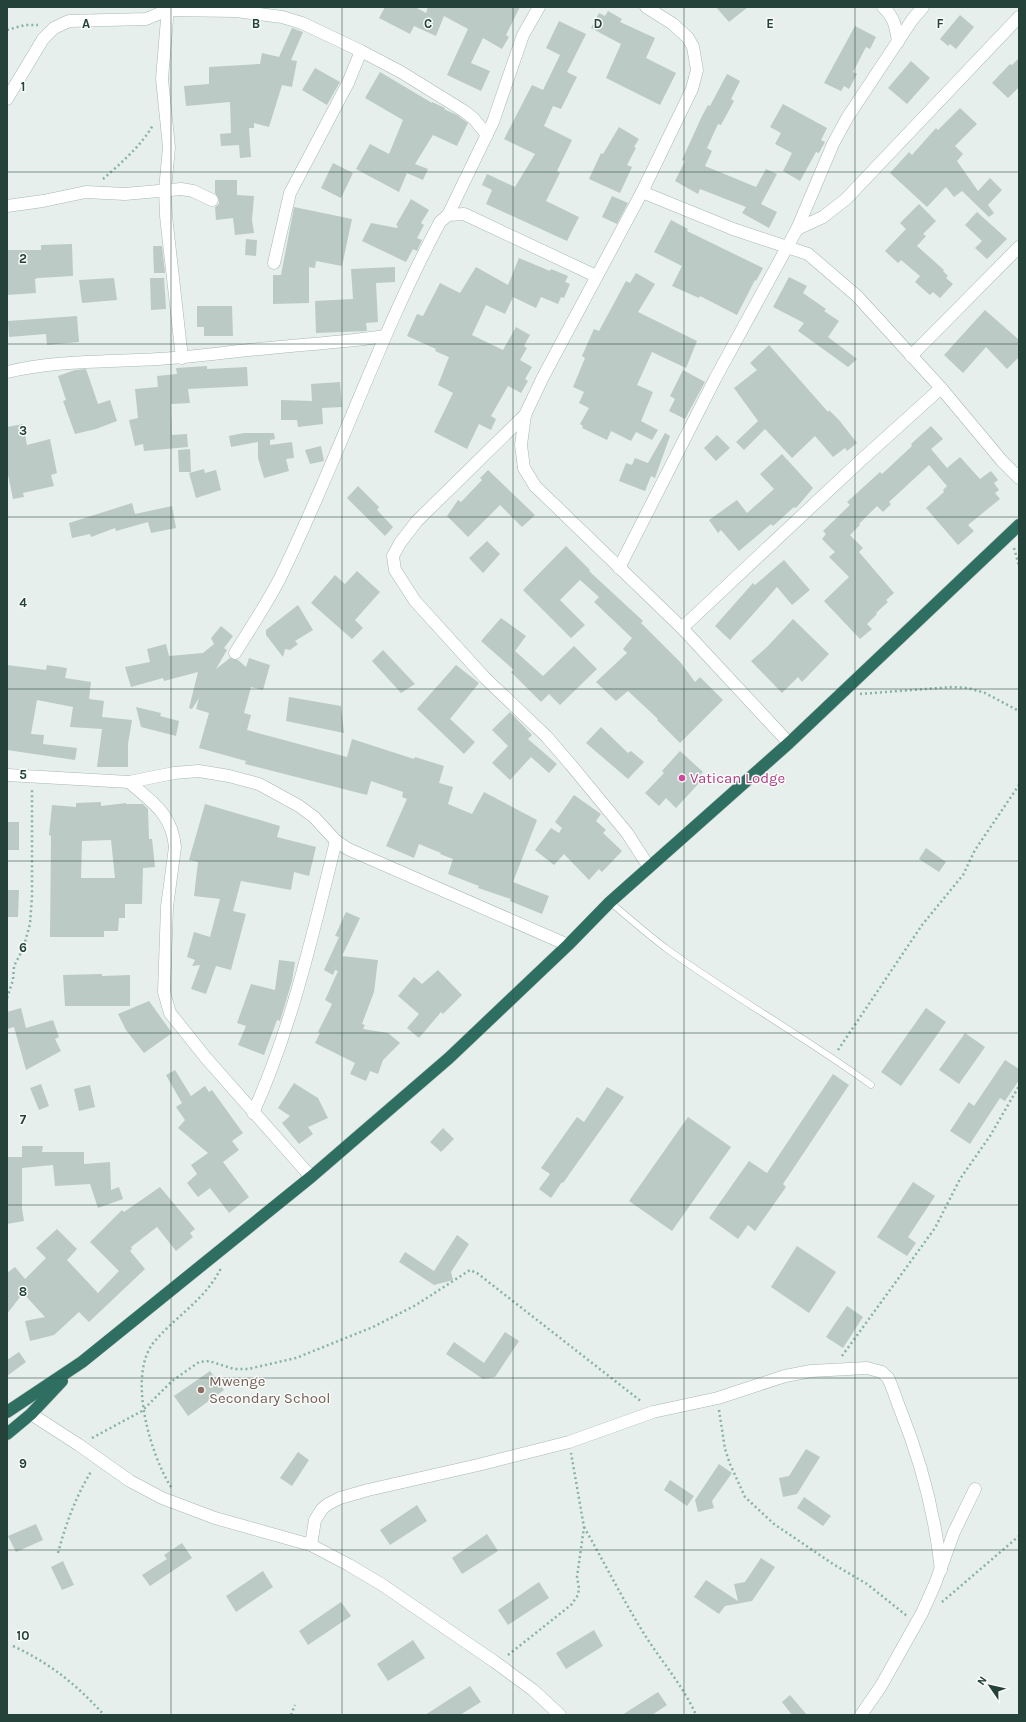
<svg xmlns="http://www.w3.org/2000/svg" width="1026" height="1722" font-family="Karla,sans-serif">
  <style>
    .building { fill: #bbcac4; fill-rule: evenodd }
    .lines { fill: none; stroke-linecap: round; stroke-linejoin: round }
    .lane-casing { stroke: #a8b8b2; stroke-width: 7 }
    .street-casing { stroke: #a8b8b2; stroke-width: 13 }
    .highway-casing { stroke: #c2cac8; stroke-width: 13 }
    .path { stroke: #86b3a5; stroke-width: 2.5; stroke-dasharray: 2 3; stroke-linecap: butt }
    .lane { stroke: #fff; stroke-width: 6 }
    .street { stroke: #fff; stroke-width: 12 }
    .highway { stroke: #2f6f62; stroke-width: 12 }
    .grid { fill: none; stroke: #24423a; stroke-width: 1; stroke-opacity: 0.55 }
    .hotel-dot { fill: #d1479c; stroke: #f7fbf9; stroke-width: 1.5 }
    .education-dot { fill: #8d6e63; stroke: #f7fbf9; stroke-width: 1.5 }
    .labels { text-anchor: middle; stroke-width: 3; stroke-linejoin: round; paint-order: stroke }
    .hotel-label { font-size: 15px; fill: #b23c85; stroke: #f7fbf9; text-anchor: start }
    .education-label { font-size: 15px; fill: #785e54; stroke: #f7fbf9; text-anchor: start }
    .grid-label { font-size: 13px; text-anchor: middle; font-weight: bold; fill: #24423a; stroke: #f7fbf9; stroke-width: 3; stroke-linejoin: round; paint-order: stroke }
  </style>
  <rect width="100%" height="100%" fill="#e6efeb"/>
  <g class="building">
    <path d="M385,7h30l11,6 2,-6h92l-14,28 3,2 -7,12 -19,-11 -12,25 19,8 -9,20 -34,-16 21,-46 -24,-13 -8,20 -22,-10 -4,8 -31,-16z"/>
    <path d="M716,7h32l-19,15z"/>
    <path d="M608,11l14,8 -2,3 35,16 -9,20 30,15 -16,32 -54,-27 15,-34 -30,-16 8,-15 6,3z"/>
    <path d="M960,15l14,12 -18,22 -6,-5 -2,2 -8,-7z"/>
    <path d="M559,21l27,13 -19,38 10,5 -16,32 -8,-3 -9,20 28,14 -15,31 3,2 -14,28 33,16 -12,24 -81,-37 6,-14 -10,-5 5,-11 28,13 20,-33 -31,-15 28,-54 11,5 17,-35 -14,-7z"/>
    <path d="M855,26l21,11 -6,12 -4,-2 -13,25 4,2 -8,15 -5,-3 -3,5 -17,-8z"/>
    <path d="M292,28l11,4 -12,28 6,1 -5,26 -10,-2 -13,42 -15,-4v5h-5l2,29 -11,1 -1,-13 -18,1 -1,-12 11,-1 -1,-31 -44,4 -2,-20 25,-2v-17l51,-3 2,-11 17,4z"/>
    <path d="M1019,58v29l-11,11 -16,-15 18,-19 2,1z"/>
    <path d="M911,61l19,17 -23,26 -19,-16z"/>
    <path d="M315,68l25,14 -13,23 -25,-15z"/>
    <path d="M380,72l52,31v-1l13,6 -1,1 13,6 11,8 -11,23 -24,-11 -18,29 13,5 -5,11 -16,-7 -8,19 -43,-23 14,-25 19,10 14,-34 -38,-22z"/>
    <path d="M727,74l13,7 -9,18 3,2 -13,24 -3,-1 -11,24 5,3 -7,15 51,21 10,-18 11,5 -16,30 16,8 -8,16 -27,-15 4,-6 -46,-18 -2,5 -23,-13 10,-20 -3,-1 20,-44 6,-11 2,1z"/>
    <path d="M783,104l44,24 -6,12 4,2 -6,11 -3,-1 -16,29 -17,-10 9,-18 -17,-9 6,-11 -11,-6z"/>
    <path d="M960,108l17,16 -22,22 8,8 -6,7 21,30 12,-13 12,12 -14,15 6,8 -5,4 -27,-26 -8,6 -8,-10 -19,20 -37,-34 19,-21 3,3 24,-27 2,2z"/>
    <path d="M619,127l20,12 -5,8 2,1 -9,17 5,2 -12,26 -31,-14 12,-26 2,1z"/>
    <path d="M333,163l20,10 -12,25 -20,-10z"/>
    <path d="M215,180h22v15l17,1 -2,24 2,13 -19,2 -2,-17 -17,2 -1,-13 4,-3v-4l-4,-7z"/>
    <path d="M612,196l16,7 -11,21 -15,-7z"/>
    <path d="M411,199l18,11 -8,13 3,2 -7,13 5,2 -5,11 -4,-2 -7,13 -44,-21 9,-18 26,5 1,-2 -2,-1z"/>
    <path d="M919,204l17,17 -13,13 3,2 -9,10 27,24 -1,1 5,5 -2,2 7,6 -13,14 -7,-6 -3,3 -15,-13 5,-6 -19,-16 -3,3 -13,-12 21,-22 -6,-6z"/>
    <path d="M294,207l58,12 -10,47 -26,-5 -1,7 -6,-1v36l-36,1v-29h8z"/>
    <path d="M977,212l30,27 -20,20 -12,-11 7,-7 -17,-16z"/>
    <path d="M671,220l17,9 -1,2 76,37 -7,13 -1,-1 -18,35 -37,-19 -1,2 -27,-12 10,-20 -28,-14z"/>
    <path d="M246,239l11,1 -1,16 -11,-1z"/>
    <path d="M72,244l1,32 -35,2 -3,1 1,14 -29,2v-45h34v-5z"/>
    <path d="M153,246h9l3,27h-11z"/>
    <path d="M519,258l31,13 1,-2 17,7 -3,6 5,2 -6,14 -3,-1 -3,7 -17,-7 -5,11 -23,-11 -8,17 -19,-9 -14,30 31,15 13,-23 14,8 -6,11 3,2 -7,12 12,7 -7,12 3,2 -7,12 -13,-7 -17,30 5,3 -5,11 -12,-6 -12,25 -33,-17 19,-39 -15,-8 11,-28 -14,-6 1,-2 -29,-13 10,-22 6,2 17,-33 20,10 16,-26 32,18z"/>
    <path d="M395,267v15l-19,1 2,39 -12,1 1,8 -51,2 -1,-32 38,-2 -2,-30z"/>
    <path d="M636,273l19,11 -17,28 59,29 -11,27 -34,-16 -15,33 16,7 -12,29 17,9 -6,10 -16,-8 -5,9 -20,-10 -4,9 -25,-12 1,-2 -3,-2 9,-16 -10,-5 5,-11 -11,-5 12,-29 -3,-2 12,-27 5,2 27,-50 4,2z"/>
    <path d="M789,277l18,9 -4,7 23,16 -2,2 15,10 -11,16 29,22 -9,8 -50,-36 6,-8 -31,-16z"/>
    <path d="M114,278l3,22 -35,3 -3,-23z"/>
    <path d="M150,278h14l2,31 -15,1z"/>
    <path d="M197,306h35l1,30h-29v-9h-7z"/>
    <path d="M985,310l34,30v17l-12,12 -21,-22 -23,26 -19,-18z"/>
    <path d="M77,316l2,26 -32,3 -1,-11 -37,3 -1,-16z"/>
    <path d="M769,345l59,67 1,-2 10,10 18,23 -10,8 -2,-3 -12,9 -18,-21 -23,22 -27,-29 -21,21 -8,-8 22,-21 -24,-33 23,-18 -7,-7z"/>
    <path d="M207,366v3l40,-2 1,19 -60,3 2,14 -19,1 1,31 15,-1 1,13 -44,4 -1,-7 -8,2 -6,-26 9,-2 -3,-29 23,-2 -1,-11 20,-2 -1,-6z"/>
    <path d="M86,369l12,35 12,-4 7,21 -21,8 -21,5 -12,-33 3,-1 -8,-24 17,-6z"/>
    <path d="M683,370l22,12 -20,37 -16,-8 6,-12 -5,-3z"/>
    <path d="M340,382l2,25 -20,1 1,16 -25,3 -1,-7h-16v-20l31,1 -1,-17z"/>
    <path d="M23,424l4,21 23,-6 7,34 -6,2 3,11 -31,7 1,4 -11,2 -6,-29v-43z"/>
    <path d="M931,426l12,13 -12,10 16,19 13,-11 20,22 11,-8 7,9 -4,3 5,7 -4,3 5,6 -32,26 6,6 -16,14 -32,-37 18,-16 -1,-2 4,-4 -18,-21 -40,37 2,2 -8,8 -6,-6 -18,18 1,1 -10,10 13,13 -4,4 35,41 -8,7 2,2 -12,11 1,1 -10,10 5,5 -12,10 -36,-38 25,-24 -20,-20 6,-5 -13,-13 4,-5 -3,-3 27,-26 -3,-3 33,-30 2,2 30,-28 -1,-2z"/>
    <path d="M244,433h30l1,6 -5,1v5l22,-3 2,16 -8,1 3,12 -25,7 -6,-20v-16l-27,5 -2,-11z"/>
    <path d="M665,433l5,3 -15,42 -4,-2 -6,15 -26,-10 7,-18 6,2 3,-7 13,5z"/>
    <path d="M717,435l13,13 -14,13 -12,-13z"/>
    <path d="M321,446l3,15 -14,3 -5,-14z"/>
    <path d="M190,449l1,23h-12l-1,-22z"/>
    <path d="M782,454l31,34 -17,20 -2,-1 -21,19 -2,-2 -32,27 -18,-21 -3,3 -9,-13 28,-20 10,13 27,-24 -14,-15z"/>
    <path d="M204,469l1,4 11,-3 5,20 -25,8 -7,-25z"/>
    <path d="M488,470l47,45 -13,12 -22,-22 -32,32 -21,-21 11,-16 3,2 21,-22 -2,-2z"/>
    <path d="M358,486l21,21 -2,3 16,17 -8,9 -38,-38z"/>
    <path d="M132,503l3,11 37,-8 4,22 -25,5 -3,-11 -32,9 -1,-3 -24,9 -1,-3 -18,4 -3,-15z"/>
    <path d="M487,541l13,13 -17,19 -14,-15z"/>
    <path d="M566,546l24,24 -1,1 54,50 -2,2 40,40 14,19 5,-5 23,23 -43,43 -23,-23 1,-1 -30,-28 -12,10 -20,-19 31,-29 -4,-4 9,-11 -38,-36 5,-5 -19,-17 -20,20 25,25 -14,13 -48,-48z"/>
    <path d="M784,560l26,30 -18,15 -15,-18 -47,53 -15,-14 38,-43 2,2z"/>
    <path d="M357,571l23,21 -25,28 8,8 -11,11 -41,-36 24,-28 10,9z"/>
    <path d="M298,605l15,25 -18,11 3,3 -8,6 -5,-1 -2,8 -17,-22v-5z"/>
    <path d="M501,618l25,18 -11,15 28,25 31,-30 23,23 -37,36 -11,-11 -8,8 -30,-30 3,-2 -33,-29z"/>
    <path d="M793,619l36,35 -27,28 -4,-5 -16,16 -31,-32 16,-14z"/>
    <path d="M221,626l12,10 -9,12 3,2 -11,19 14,-11 8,2 8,7 3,-9 21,7 -7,25 -12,-3 -7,26 7,2 -4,15 100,27 5,-18 62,20 1,-2 29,9 -5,17 14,4 -5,17 24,10 12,-22 53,28 -24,62 36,14 -7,18 -32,-13 1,-2 -33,-11 1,-2 -31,-12 5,-15 -13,-5 1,-1 -22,-9 -5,14 -28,-12 21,-47 -5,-2 1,-5 -32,-11 -4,14 -122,-31 1,-3 -47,-13 10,-35 -13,-4 3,-11 -7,11 -3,-1 9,-36 -34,9 -1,-3 -32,9 -6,-20 25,-5 -3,-13 19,-5 3,12 34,-3 11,-9 -3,-6z"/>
    <path d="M383,650l32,34 -14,9 -29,-32z"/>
    <path d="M7,665l39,5 1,-5 20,3 -2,10 26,4 -2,17 15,2 -2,16 30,3 -4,24v23h-31l5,-38 -32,-2 3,-20 -36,-7 -6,34 13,1 -1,9 34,4 -2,12 -68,-10z"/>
    <path d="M456,665l23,18 -29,36 25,23 -11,12 -47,-45z"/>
    <path d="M289,697l52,9 3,27 -58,-12z"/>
    <path d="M136,707l25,6 -1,3 19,5 -3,15 -35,-9z"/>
    <path d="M510,712l22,23 -4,4 29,25 -8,9 -18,-16 -21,23 -18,-17 16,-17 -16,-16z"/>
    <path d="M601,727l27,26 3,-2 13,11 -16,17 -42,-36z"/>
    <path d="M680,751l23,21 -6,6 4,3 -25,27 -10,-10 -7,8 -14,-13 19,-20 -2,-2z"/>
    <path d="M574,795l27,19 -5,7 10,9 -3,3 19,18 -20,21 -3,-3 -10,11 -25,-26 -10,11 -19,-15 16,-22 8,5 3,-5 -7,-6z"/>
    <path d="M101,802v4l25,-3v1h17l5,5 1,30h3l3,28 -12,1 -1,36h-17v14h-6l-1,13h-14v6h-54l1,-101 -2,-1 3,-30 24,2v-4zM111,840l4,38h-34l1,-37z"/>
    <path d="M205,804l75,22 -3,11 39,10 -7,29 -15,-4 -3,18 -50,-9 -8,30 13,3 -15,56 -15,-4 -10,28 -15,-5 9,-24 -8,1 3,-6 -8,-3 7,-25 16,5 10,-38 -26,-3 4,-34 -9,-2z"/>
    <rect x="7" y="822" width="12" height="28"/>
    <path d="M926,848l20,14 -7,10 -20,-13z"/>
    <path d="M7,890h12l-1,27h-11z"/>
    <path d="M346,912l14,6 -18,38 36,4 -4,32 -12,32 3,1 -2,4 25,4 12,10 -17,17 -5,14 -8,-3 -4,10 -16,-7 5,-11 -40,-20 5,-10 -2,-1 14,-28 -7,-4 13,-29 -3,-1 -2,5 -9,-5 15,-33 -4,-1z"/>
    <path d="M279,960l16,2 -3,19 -12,40 -3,-1 -13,35 -26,-10 8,-19 -9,-3 14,-39 24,6z"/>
    <path d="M438,970l24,25 -19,19 -2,-2 -22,26 -12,-10 12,-14 -21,-18 16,-19 8,7z"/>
    <path d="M102,974v2l28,-1v31h-65l-2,-31z"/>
    <path d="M149,1001l23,32 -28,20 -18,-23 -8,-16z"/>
    <path d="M21,1008l5,20 27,-8 6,17 -4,2 6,12 -35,19 -12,-43 -7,2v-17z"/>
    <path d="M926,1008l20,14 -45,64 -20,-14z"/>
    <path d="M965,1033l20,14 -26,37 -20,-14z"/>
    <path d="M1005,1060l14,9v11l-14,21 -5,-3 -30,46 -20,-13 19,-29 5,4z"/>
    <path d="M175,1070l16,26 14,-10 4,6 3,-2 31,43 -11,8 7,9 -16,12 26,35 -20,16 -19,-25 -12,9 -11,-14 10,-9 -6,-9 17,-12 -30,-25 7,-8 -9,-13 6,-4 -16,-28z"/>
    <path d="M833,1074l16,11 -66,99 3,3 -31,44 -7,-6 -10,14 -29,-21 40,-57 18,12z"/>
    <path d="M294,1083l24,15 10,20 -20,9 5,7 -14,10 -17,-21 8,-7 -12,-8z"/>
    <path d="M41,1084l8,22 -10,4 -9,-22z"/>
    <path d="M90,1085l5,22 -16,4 -5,-22z"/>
    <path d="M607,1087l17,10 -61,86 -1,-1 -11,16 -12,-9 11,-15 -9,-6 36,-51 7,5z"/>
    <path d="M688,1117l43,30 -59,84 -43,-30z"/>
    <path d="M443,1128l11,11 -13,13 -11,-10z"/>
    <path d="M22,1146h21l-1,6h42v12l26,-2 1,28 8,-3 4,12 -25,9 -8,-24 -35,2 -2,-21 -31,3v41l2,12 -17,3v-67h15z"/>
    <path d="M913,1182l22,14 -27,41 8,6 -9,13 -30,-19z"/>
    <path d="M160,1187l35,42 -5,4 3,4 -17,14 -19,-24 -26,20 1,2 -2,2 15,18 -56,53 -10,-10 -25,23 -24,6 -5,-20 20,-4 -22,-24 -16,21v-41l8,-6 10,12 21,-21 -10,-10 21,-19 20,20 -10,11 31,33 21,-22 -29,-29 32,-32 2,2z"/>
    <path d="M457,1235l12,9 -18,28 2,8 -19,5 -35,-23 6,-10 29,19z"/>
    <path d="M797,1246l39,26 -27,41 -38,-26z"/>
    <path d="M847,1306l16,11 -20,31 -17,-11z"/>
    <path d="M505,1332l14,9 -24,36 -12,2 -37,-25 8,-12 30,21z"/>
    <path d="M19,1352l7,10 -19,14v-16z"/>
    <path d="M210,1371l14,19 -36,26 -14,-20z"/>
    <path d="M806,1449l14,8 -23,37 -14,3 -4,-19 10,-2z"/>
    <path d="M298,1452l11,8 -17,26 -12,-8z"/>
    <path d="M719,1464l13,9 -20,28 2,7 -16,4 -3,-12z"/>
    <path d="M670,1480l24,16 -7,10 -23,-16z"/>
    <path d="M804,1497l27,19 -8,10 -26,-18z"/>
    <path d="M417,1505l10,16 -37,24 -10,-15z"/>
    <path d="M36,1524l7,16 -27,12 -8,-16z"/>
    <path d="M487,1534l11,17 -36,23 -10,-16z"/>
    <path d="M182,1543l10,15 -42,28 -8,-11 25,-16 -3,-4z"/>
    <path d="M761,1558l14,9 -23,34 -27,5 -6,8 -25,-17 12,-17 32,21 -4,-17 11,-2z"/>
    <path d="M63,1561l11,24 -12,5 -11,-23z"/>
    <path d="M263,1571l10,16 -37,25 -10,-16z"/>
    <path d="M539,1582l10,16 -41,27 -10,-15z"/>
    <path d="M341,1602l10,14 -43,29 -9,-14z"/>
    <path d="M594,1630l9,16 -37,23 -10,-16z"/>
    <path d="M413,1640l12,18 -37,23 -11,-17z"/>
    <path d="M470,1686l11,16 -21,13h-35z"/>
    <path d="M658,1692l9,13 -15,10h-30z"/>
    <path d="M790,1695l17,20h-15l-10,-13z"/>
  </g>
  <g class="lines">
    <g class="lane-casing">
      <path id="lane" d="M610,902c19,16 37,32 57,47 66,48 138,88 204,136"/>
    </g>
    <g class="street-casing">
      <g id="street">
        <path d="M168,7l-6,72 7,68 -4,43 1,26 16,142"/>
        <path d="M646,7l27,17 15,14 5,9 4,23 -5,19 -50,103 -99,185 -18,38 -4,30 3,23 11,18 147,142 107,115"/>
        <path d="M883,7c11,10 13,20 15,35"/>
        <path d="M7,99l36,-60 11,-11 15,-7 77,-2 22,-9 68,1 46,6 20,6 59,28 40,21 63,39 10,8 13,16"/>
        <path d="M642,192l91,37 75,25 49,42 84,92 61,73 17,17"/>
        <path d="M7,206l36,-5 43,-9 39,2 56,-5 12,2 19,9"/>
        <path d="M448,215l45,-93 30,-87 16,-28"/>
        <path d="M797,229l26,-12 23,-18 173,-182"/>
        <path d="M274,263l16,-70 58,-110 13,-32"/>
        <path d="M911,356l108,-109"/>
        <path d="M7,372c49,-12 101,-10 151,-13 38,-2 75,-8 112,-11 39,-4 77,-6 115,-12"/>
        <path d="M525,415l-108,106 -17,22 -7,13 2,14 20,31 70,77 61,58 25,29 56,68 22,34"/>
        <path d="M619,568l96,-189 82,-150 36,-85 14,-26 65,-98 11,-13"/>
        <path d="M682,628l177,-166 82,-74"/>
        <path d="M235,653c15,-24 31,-48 44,-73 58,-117 99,-242 161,-358l8,-7 16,-1 132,62"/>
        <path d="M7,775l122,7 45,-9 25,-2 30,5 30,8 40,22 15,11 22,24 12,8 220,96"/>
        <path d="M129,782c23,20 43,32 46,65l-8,60 -3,85 6,21 36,45 105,119"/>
        <path d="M253,1113c39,-86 60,-180 83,-272"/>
        <path d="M31,1414l48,31 51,36 32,17 53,20 96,27 38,20 32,19 114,78 38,28 27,25"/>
        <path d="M311,1545l4,-25 7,-11 6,-5 12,-6 28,-8 110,-25 91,-23 84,-30 65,-14 67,-22 26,-5 56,-3 15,4 6,6c5,10 8,21 12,31 21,52 35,105 41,161"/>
        <path d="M861,1715l20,-29 41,-73 13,-29 19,-52 21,-43"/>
      </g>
    </g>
    <g class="highway-casing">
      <g id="highway">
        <path d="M7,1412l75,-50 57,-46 172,-139 138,-119 119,-113 42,-43 179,-159 230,-218"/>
        <path d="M7,1434l24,-20 31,-33"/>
      </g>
    </g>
    <g class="path">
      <path d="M7,30l18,-5h13"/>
      <path d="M103,179c17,-15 39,-34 50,-54"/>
      <path d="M1014,548l5,18"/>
      <path d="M860,694l92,-7 16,1 17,5 34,18"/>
      <path d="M7,998l6,-18 1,-14 9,-17 7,-25 2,-27v-107"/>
      <path d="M838,1050l84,-125 41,-50 12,-25 44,-65"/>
      <path d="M842,1356l93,-128 25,-49 30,-43 29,-50"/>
      <path d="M719,1410l6,39 5,15 15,33 29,27 59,40 34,20 40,32"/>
      <path d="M92,1438l50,-27 30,-30 27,-19 10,-1 25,8h14l48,-11 77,-31 43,-22 54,-35 7,3 165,129"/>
      <path d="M171,1487c-21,-33 -44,-112 -17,-145 22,-26 52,-43 67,-74"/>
      <path d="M584,1527c20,35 38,71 59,105 17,28 40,53 53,83"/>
      <path d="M58,1553c8,-30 18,-57 34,-83"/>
      <path d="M942,1602l77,-66"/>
      <path d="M13,1646c38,18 63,38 91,69"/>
      <path d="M508,1655l63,-50 7,-10 1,-7 -2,-11 7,-50 -13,-74"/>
      <path d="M291,1715l4,-10"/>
    </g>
    <use href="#lane" class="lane"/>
    <use href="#street" class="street"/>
    <use href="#highway" class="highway"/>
  </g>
  <path class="grid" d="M171,7v1708M342,7v1708M513,7v1708M684,7v1708M855,7v1708M7,172h1012M7,344h1012M7,517h1012M7,689h1012M7,861h1012M7,1033h1012M7,1205h1012M7,1378h1012M7,1550h1012"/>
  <circle class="hotel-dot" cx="682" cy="778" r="4"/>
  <circle class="education-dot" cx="201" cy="1390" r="4"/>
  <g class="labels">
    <g class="hotel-label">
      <text x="690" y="783">Vatican Lodge</text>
    </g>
    <g class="education-label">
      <text x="209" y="1386">Mwenge<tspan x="209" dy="17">Secondary School</tspan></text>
    </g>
  </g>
  <g class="grid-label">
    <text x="86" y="28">A</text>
    <text x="256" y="28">B</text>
    <text x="428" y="28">C</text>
    <text x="598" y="28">D</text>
    <text x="770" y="28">E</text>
    <text x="940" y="28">F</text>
    <text x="23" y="91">1</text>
    <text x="23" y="263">2</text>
    <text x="23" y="435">3</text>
    <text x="23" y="607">4</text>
    <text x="23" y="779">5</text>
    <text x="23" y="952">6</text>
    <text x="23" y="1124">7</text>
    <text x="23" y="1296">8</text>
    <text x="23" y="1468">9</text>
    <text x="23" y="1640">10</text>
  </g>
  <rect width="1026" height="1722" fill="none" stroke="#24423a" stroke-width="16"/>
  <g transform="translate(990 1686) rotate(304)" stroke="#f7fbf9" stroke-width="3" paint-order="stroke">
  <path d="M0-3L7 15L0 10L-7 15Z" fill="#24423a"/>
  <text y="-6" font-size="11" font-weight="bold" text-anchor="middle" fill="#24423a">N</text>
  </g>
</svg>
